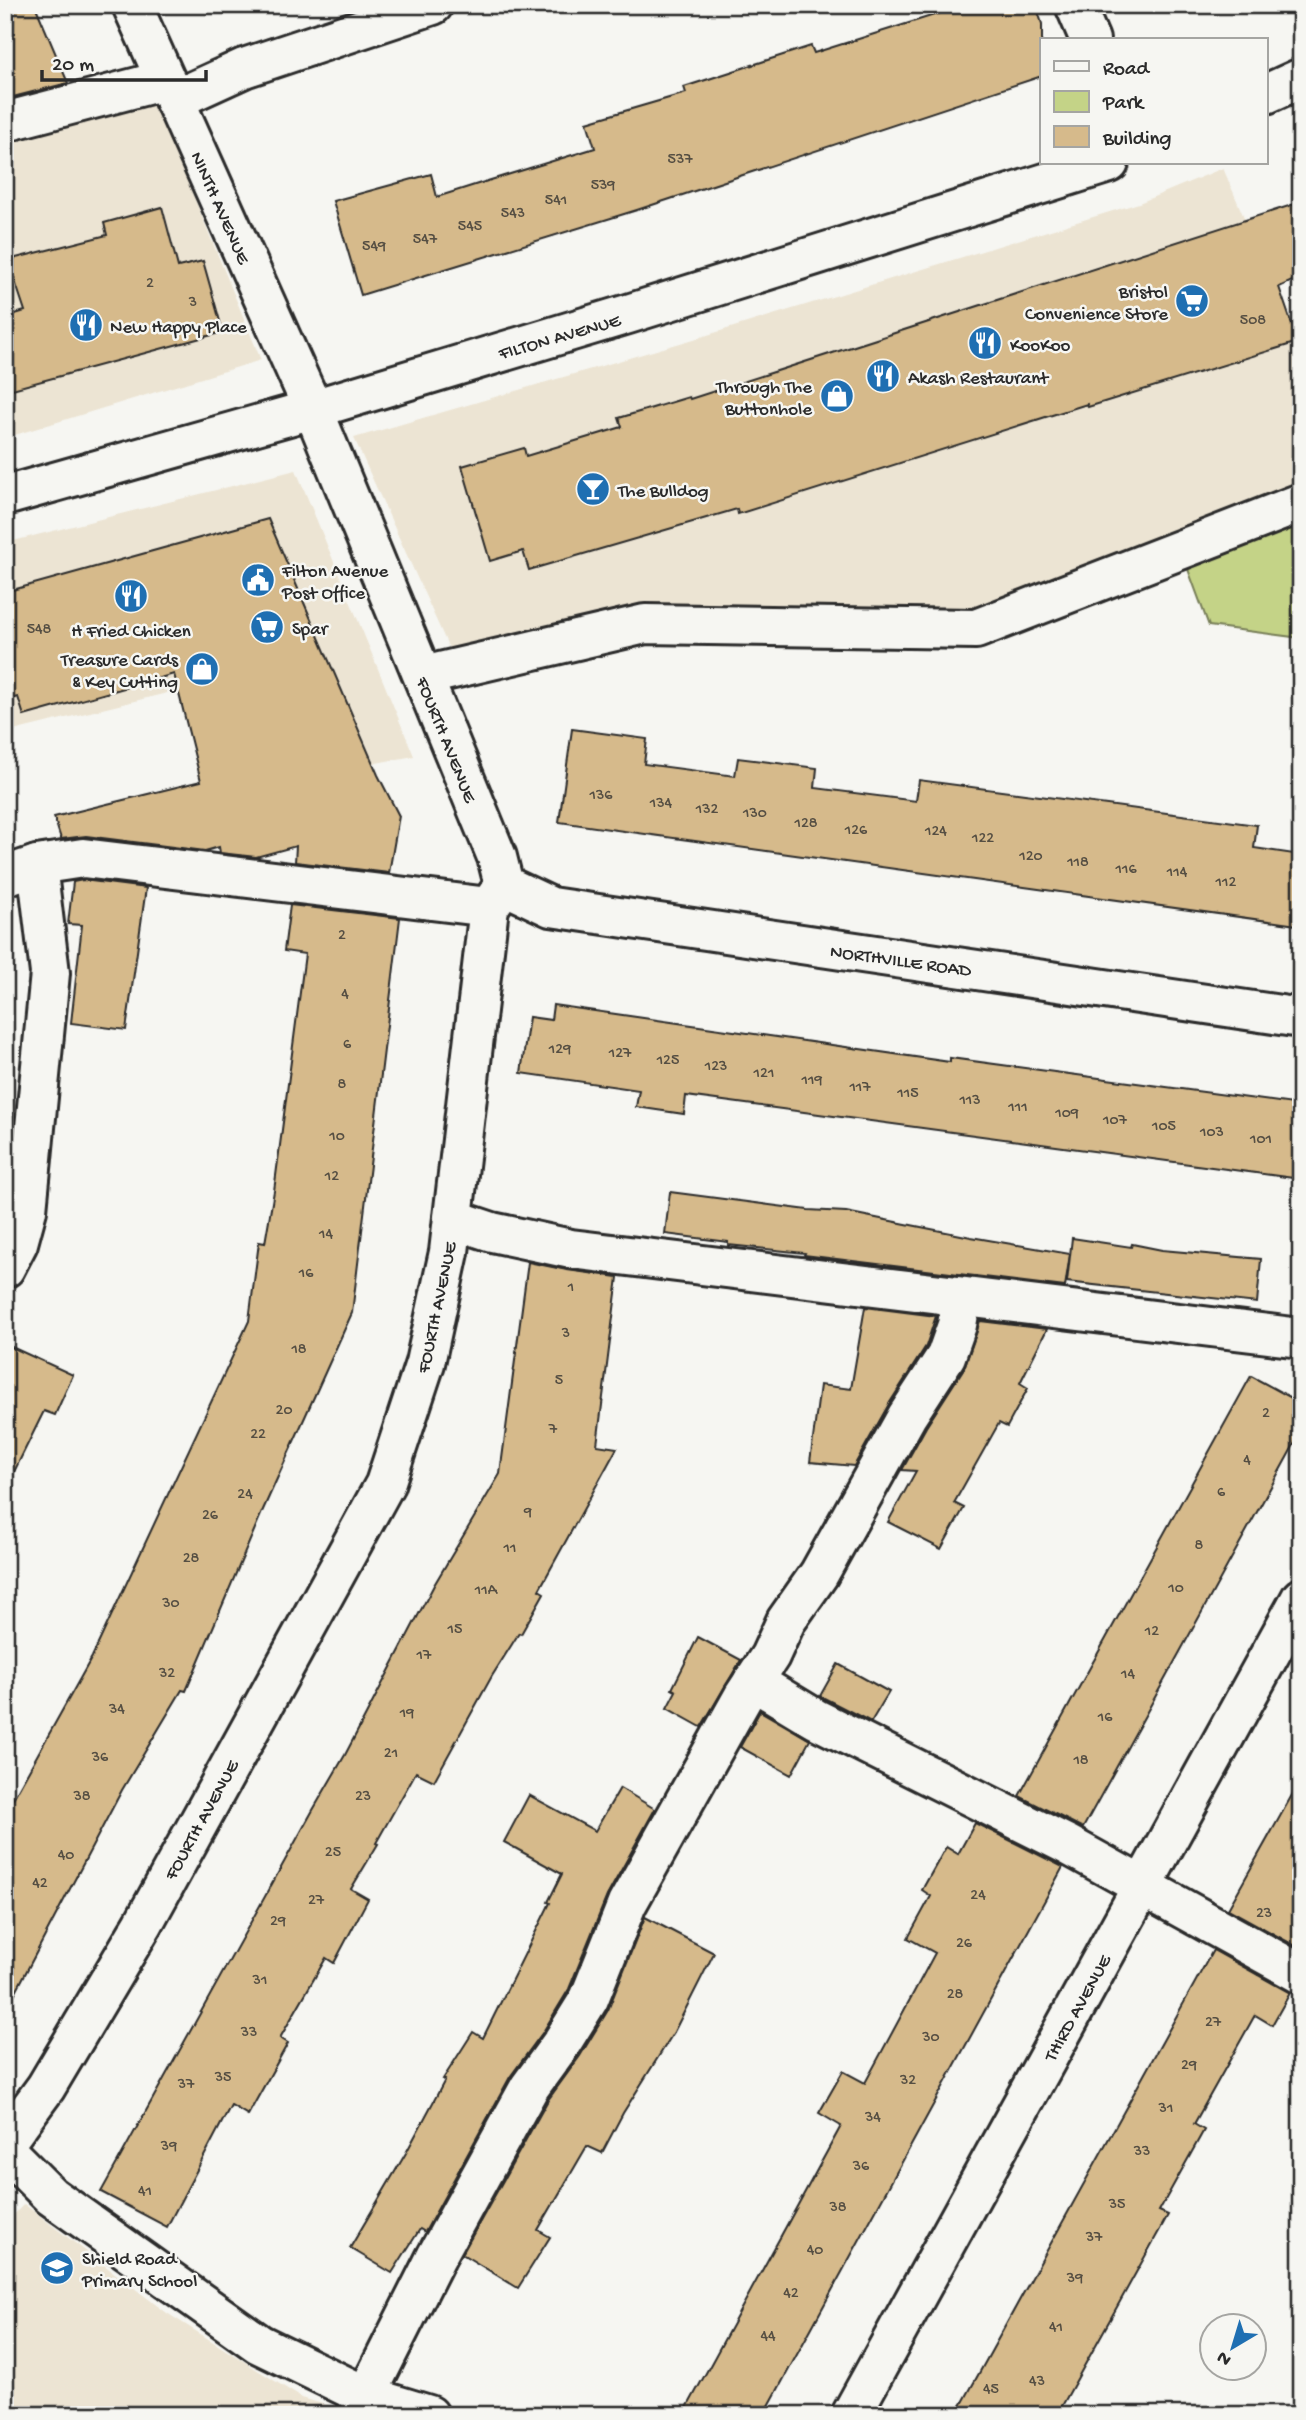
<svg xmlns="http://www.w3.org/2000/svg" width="1306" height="2420" font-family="'Gochi Hand',sans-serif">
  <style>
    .built { fill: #ece4d3 }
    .green { fill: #c4d387; stroke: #787f59; stroke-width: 2 }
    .building { fill: #d6ba8b; stroke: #2b2b2b; stroke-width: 2 }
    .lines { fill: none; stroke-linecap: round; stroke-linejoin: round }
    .minor-casing { stroke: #2b2b2b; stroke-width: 44 }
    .minor { stroke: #f6f6f2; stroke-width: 38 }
    .labels { text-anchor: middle; stroke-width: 5; stroke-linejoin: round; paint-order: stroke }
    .number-label { font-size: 16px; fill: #564f43 }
    .street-label { font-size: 19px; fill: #2b2b2b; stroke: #f6f6f2 }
    .poi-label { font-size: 19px; fill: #2b2b2b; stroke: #f6f6f2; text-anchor: start }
  </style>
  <rect width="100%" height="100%" fill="#f6f6f2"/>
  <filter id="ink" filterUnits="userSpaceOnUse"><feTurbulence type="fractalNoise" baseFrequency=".0143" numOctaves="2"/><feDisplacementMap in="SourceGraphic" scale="14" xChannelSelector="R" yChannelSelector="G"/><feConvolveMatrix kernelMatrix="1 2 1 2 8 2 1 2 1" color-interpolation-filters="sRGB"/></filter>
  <g filter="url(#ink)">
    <g class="built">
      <path d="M152,95l109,265 -256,78v-299z"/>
      <path d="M1223,168l78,183v135l-319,129 -185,-10 -155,7 -189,45 -99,-219 347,-101 438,-134z"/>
      <path d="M296,470l118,286 -49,9 -139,-92 -63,21 -158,39v-190z"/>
      <path d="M24,2204l143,109 135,85 59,17h-356v-191z"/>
    </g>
    <path class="green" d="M1301,518v120l-92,-12 -24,-65z"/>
    <g class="building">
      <path d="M5,5h30l33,78 -63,16z"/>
      <path d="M966,5h70l6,19v52l-405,134 -276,85 -28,-94 98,-27 6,23 44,-14 114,-35 -8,-26 99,-29 -2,-6 127,-41 3,7z"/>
      <path d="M1301,202v75l-22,10 19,55 -210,65 -1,-3 -349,110 -1,-5 -208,61 -6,-19 -33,10 -28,-95 62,-18 2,8 96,-29 -3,-9 70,-21 1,2z"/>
      <path d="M162,207l16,60 25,-6 20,71 -218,59v-74l20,-6 -17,-51 99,-25 -3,-12z"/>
      <path d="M268,519l110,256 21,41 -10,57 -94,-11 1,-16 -40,11 -36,-4 -1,-6 -14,4 -119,-15 -25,3 -7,-22 147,-36 -27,-107 -150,42 -6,-19 -13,3v-108z"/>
      <path d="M572,729l75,10 -3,25 91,12 3,-18 79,10 -2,20 101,13 3,-21 338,45 -3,23 47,7v42l-4,28 -738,-103z"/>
      <path d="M83,880l63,8 -20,142 -55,-7 11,-98 -14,-1 5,-42z"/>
      <path d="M290,905l110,13 -48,395 -90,199 -76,179 -4,-1 -60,100 -117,222v-199l87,-156 157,-336 10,-79 6,1 9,-52 31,-237 -21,-3z"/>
      <path d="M553,1005l397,57v-4l351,47v74l-615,-83 -2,18 -48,-7 3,-17 -118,-17 8,-56 22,3z"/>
      <path d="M670,1192l138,18 38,2 125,25 99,17 -5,33 -261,-32 1,-2 -77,-8v-3l-63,-8z"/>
      <path d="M1072,1238l59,9 1,-3 30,6 99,9 -4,44 -190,-21z"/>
      <path d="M528,1262l39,8 51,7 -21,168 20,3 -78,142 5,3 -23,41 -2,-1 -27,43 -58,105 -18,-9 -40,71 2,1 -27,45 17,10 -34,64 -8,-5 -46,80 8,5 -40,72 -17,-10 -64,122 -66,-35 212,-382 32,-55 89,-170 66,-111z"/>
      <path d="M865,1307l71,9 -10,30 -37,58 -35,62 -44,-4 10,-77 31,4z"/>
      <path d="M980,1321l67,8 -27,54 8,5 -21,39 -8,-4 -45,80 10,5 -23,41 -53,-27 28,-51 -14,-1 24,-43 38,-59z"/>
      <path d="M5,1344l68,31 -18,40 -11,-4 -39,79z"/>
      <path d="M1251,1376l50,27v29l-218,396 -64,-32z"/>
      <path d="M698,1637l43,23 -40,67 -34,-19 9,-17 -4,-2z"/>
      <path d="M838,1664l51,28 -18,30 -51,-26z"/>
      <path d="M760,1711l50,29 -19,35 -51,-28z"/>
      <path d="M1301,1779v170l-73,-40z"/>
      <path d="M620,1788l35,21 -48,87 -38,93 -26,43 -33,45 -85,155 -5,-3 -28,44 -42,-25 56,-95 39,-73 -2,-1 30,-47 10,6 67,-135 -2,-1 14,-28 -58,-32 25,-47 66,36z"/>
      <path d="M975,1823l88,44 -299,548h-81l158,-289 -22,-13 24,-42 22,12 70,-130 -27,-15 23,-42 -9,-6 24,-43 12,7z"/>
      <path d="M645,1917l69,36 -40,79 -51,81 -21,40 -15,-7 -49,84 12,7 -32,51 -56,-34 86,-154 32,-44 28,-46z"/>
      <path d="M1213,1950l77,43 -18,32 -17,-10 -61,109 10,6 -45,81 9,4 -111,200h-101z"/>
    </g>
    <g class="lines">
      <g class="minor-casing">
        <g id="minor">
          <path d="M1075,5l15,35"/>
          <path d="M1266,94l35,-16"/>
          <path d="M174,100l70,-32 189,-63"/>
          <path d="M5,122l160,-42"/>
          <path d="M5,496l308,-87 315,-95 481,-151"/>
          <path d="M423,676l222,-52 331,5 325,-126"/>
          <path d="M5,876l32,-11 46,-7 406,49"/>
          <path d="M504,885l47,22 750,111"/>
          <path d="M453,1219l39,13 79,17 730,89"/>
          <path d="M5,1268l13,-25 9,-33 23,-237 -13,-108"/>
          <path d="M753,1681l63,38 250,125 235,130"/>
          <path d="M5,2143l41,-56 97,-163 242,-440 40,-121 24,-111 40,-345 15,-22 -7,-28 -184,-448 -181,-404"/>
          <path d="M5,2150l46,46 208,148 107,52"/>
          <path d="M429,2415l-63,-19 70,-139 93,-169 32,-44 28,-45 38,-95 116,-207 27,-41 16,-35 33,-47 88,-158 39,-60 11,-31 5,-28"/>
          <path d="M851,2415l450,-817"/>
        </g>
      </g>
      <use href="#minor" class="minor"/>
    </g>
  </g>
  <defs>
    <g id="supermarket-disc" transform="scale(1.75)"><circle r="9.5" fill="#1f6fb2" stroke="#f6f6f2"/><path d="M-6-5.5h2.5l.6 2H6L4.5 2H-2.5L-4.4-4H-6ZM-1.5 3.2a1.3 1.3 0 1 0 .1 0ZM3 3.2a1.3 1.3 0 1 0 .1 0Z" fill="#fff"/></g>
    <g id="restaurant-disc" transform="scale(1.75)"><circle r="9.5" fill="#1f6fb2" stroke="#f6f6f2"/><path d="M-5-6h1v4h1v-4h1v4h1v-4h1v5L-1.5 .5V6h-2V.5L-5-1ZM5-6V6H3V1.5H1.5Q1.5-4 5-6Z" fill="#fff"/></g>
    <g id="shop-disc" transform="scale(1.75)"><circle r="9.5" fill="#1f6fb2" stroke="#f6f6f2"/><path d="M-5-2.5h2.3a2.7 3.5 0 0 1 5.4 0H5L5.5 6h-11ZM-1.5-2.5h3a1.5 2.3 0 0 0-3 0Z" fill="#fff"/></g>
    <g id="bar-disc" transform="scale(1.75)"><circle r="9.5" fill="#1f6fb2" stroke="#f6f6f2"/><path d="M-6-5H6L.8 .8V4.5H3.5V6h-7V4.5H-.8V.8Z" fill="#fff"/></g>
    <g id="civic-disc" transform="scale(1.75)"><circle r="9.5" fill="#1f6fb2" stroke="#f6f6f2"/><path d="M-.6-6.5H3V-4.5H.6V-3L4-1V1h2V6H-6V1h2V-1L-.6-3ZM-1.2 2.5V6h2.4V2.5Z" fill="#fff"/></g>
    <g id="school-disc" transform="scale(1.75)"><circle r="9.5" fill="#1f6fb2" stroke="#f6f6f2"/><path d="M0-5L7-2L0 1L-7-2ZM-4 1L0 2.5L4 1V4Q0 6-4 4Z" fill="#fff"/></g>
  </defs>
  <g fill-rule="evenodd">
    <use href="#supermarket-disc" x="1192" y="301"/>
    <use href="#restaurant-disc" x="86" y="325"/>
    <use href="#restaurant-disc" x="985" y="343"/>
    <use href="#restaurant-disc" x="883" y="376"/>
    <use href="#shop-disc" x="837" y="396"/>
    <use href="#bar-disc" x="593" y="489"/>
    <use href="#civic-disc" x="258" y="580"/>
    <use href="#restaurant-disc" x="131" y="596"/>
    <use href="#supermarket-disc" x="267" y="627"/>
    <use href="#shop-disc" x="202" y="669"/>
    <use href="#school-disc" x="57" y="2268"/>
  </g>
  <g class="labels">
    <g class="number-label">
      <text x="680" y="163">537</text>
      <text x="603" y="189">539</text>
      <text x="556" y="204">541</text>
      <text x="513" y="217">543</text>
      <text x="470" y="230">545</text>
      <text x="425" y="243">547</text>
      <text x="374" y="250">549</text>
      <text x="150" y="287">2</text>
      <text x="193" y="306">3</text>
      <text x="1253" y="324">508</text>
      <text x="39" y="633">548</text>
      <text x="601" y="799">136</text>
      <text x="661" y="807">134</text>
      <text x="707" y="813">132</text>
      <text x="755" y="817">130</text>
      <text x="806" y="827">128</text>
      <text x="856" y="834">126</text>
      <text x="936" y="835">124</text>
      <text x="983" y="842">122</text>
      <text x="1031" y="860">120</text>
      <text x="1078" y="866">118</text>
      <text x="1126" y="873">116</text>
      <text x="1177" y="876">114</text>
      <text x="1226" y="886">112</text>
      <text x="342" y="939">2</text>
      <text x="345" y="998">4</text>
      <text x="347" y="1048">6</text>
      <text x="560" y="1053">129</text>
      <text x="620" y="1057">127</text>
      <text x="668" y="1064">125</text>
      <text x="716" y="1070">123</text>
      <text x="764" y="1077">121</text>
      <text x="812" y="1084">119</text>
      <text x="342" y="1088">8</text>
      <text x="860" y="1091">117</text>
      <text x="908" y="1097">115</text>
      <text x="970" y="1104">113</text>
      <text x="1018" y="1111">111</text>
      <text x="1067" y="1117">109</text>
      <text x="1115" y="1124">107</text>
      <text x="1164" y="1130">105</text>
      <text x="1212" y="1136">103</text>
      <text x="337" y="1140">10</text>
      <text x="1261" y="1143">101</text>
      <text x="332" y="1180">12</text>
      <text x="326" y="1238">14</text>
      <text x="306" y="1277">16</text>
      <text x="571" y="1291">1</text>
      <text x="566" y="1337">3</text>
      <text x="299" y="1353">18</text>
      <text x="559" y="1384">5</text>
      <text x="284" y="1414">20</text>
      <text x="1266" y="1417">2</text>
      <text x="553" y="1433">7</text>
      <text x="258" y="1438">22</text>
      <text x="1247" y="1464">4</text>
      <text x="1221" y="1496">6</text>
      <text x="245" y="1498">24</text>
      <text x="528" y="1516">9</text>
      <text x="210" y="1519">26</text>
      <text x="1199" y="1549">8</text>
      <text x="510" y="1552">11</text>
      <text x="191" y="1562">28</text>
      <text x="1176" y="1592">10</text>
      <text x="486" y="1594">11A</text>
      <text x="171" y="1607">30</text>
      <text x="455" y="1633">15</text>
      <text x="1152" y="1635">12</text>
      <text x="424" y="1659">17</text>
      <text x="167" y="1677">32</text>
      <text x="1128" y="1678">14</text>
      <text x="117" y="1713">34</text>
      <text x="407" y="1717">19</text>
      <text x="1105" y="1721">16</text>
      <text x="391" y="1757">21</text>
      <text x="100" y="1761">36</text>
      <text x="1081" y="1764">18</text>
      <text x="82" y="1800">38</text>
      <text x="363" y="1800">23</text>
      <text x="333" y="1856">25</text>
      <text x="66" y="1859">40</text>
      <text x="40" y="1887">42</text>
      <text x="978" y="1899">24</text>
      <text x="316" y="1904">27</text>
      <text x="1264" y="1917">23</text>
      <text x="278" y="1925">29</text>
      <text x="964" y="1947">26</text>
      <text x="260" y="1984">31</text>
      <text x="955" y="1998">28</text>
      <text x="1213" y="2026">27</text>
      <text x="249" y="2036">33</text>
      <text x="931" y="2041">30</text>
      <text x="1189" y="2069">29</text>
      <text x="223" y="2081">35</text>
      <text x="908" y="2084">32</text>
      <text x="186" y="2088">37</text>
      <text x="1166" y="2112">31</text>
      <text x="873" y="2121">34</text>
      <text x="169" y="2150">39</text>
      <text x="1142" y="2155">33</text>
      <text x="861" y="2170">36</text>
      <text x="145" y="2195">41</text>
      <text x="1117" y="2208">35</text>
      <text x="838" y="2211">38</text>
      <text x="1094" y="2241">37</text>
      <text x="815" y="2254">40</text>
      <text x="1075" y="2282">39</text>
      <text x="791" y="2297">42</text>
      <text x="1056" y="2331">41</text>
      <text x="768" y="2340">44</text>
      <text x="1037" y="2385">43</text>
      <text x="991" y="2393">45</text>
    </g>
    <g class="street-label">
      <text transform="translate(222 207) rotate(66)" y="7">NINTH AVENUE</text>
      <text transform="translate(559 335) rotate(-16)" y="7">FILTON AVENUE</text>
      <text transform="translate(448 739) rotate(68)" y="7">FOURTH AVENUE</text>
      <text transform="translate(901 959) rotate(8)" y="7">NORTHVILLE ROAD</text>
      <text transform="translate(435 1307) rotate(-78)" y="7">FOURTH AVENUE</text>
      <text transform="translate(200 1819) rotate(-61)" y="7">FOURTH AVENUE</text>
      <text transform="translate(1076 2007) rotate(-61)" y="7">THIRD AVENUE</text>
    </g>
    <g class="poi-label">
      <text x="1168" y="297" text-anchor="end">Bristol<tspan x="1168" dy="22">Convenience Store</tspan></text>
      <text x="110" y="332">New Happy Place</text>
      <text x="1010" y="350">KooKoo</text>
      <text x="908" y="383">Akash Restaurant</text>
      <text x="812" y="392" text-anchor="end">Through The<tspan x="812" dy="22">Buttonhole</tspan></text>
      <text x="618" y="496">The Bulldog</text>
      <text x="282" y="576">Filton Avenue<tspan x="282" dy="22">Post Office</tspan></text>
      <text x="292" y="634">Spar</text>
      <text x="131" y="636" text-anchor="middle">H Fried Chicken</text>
      <text x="178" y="665" text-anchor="end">Treasure Cards<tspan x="178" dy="22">&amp; Key Cutting</tspan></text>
      <text x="82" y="2264">Shield Road<tspan x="82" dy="22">Primary School</tspan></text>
    </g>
  </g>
  <rect width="1306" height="2420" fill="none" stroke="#f6f6f2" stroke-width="28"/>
  <rect x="14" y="14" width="1278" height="2392" fill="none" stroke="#2b2b2b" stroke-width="2.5" filter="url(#ink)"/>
  <rect x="1040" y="38" width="228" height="126" fill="#f6f6f2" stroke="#a5a5a2" stroke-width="2"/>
  <rect x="1054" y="61" width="35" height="10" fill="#f6f6f2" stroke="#a5a5a2" stroke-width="2"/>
  <text x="1103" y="74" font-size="21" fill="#2b2b2b">Road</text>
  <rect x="1054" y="91" width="35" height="21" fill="#c4d387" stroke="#a5a5a2" stroke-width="2"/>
  <text x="1103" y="108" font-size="21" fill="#2b2b2b">Park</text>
  <rect x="1054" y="126" width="35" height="21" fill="#d6ba8b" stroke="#a5a5a2" stroke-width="2"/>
  <text x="1103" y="144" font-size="21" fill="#2b2b2b">Building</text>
  <g transform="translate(1233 2347) rotate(218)"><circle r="33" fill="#f6f6f2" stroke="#a5a5a2" stroke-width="2"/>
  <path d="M0-5L12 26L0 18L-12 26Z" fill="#1f6fb2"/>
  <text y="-10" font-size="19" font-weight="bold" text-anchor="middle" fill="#2b2b2b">N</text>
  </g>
  <path d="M42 70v10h164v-10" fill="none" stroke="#2b2b2b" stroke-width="3.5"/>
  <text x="52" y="70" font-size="21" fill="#2b2b2b" stroke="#f6f6f2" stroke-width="5" paint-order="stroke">20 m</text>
</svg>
